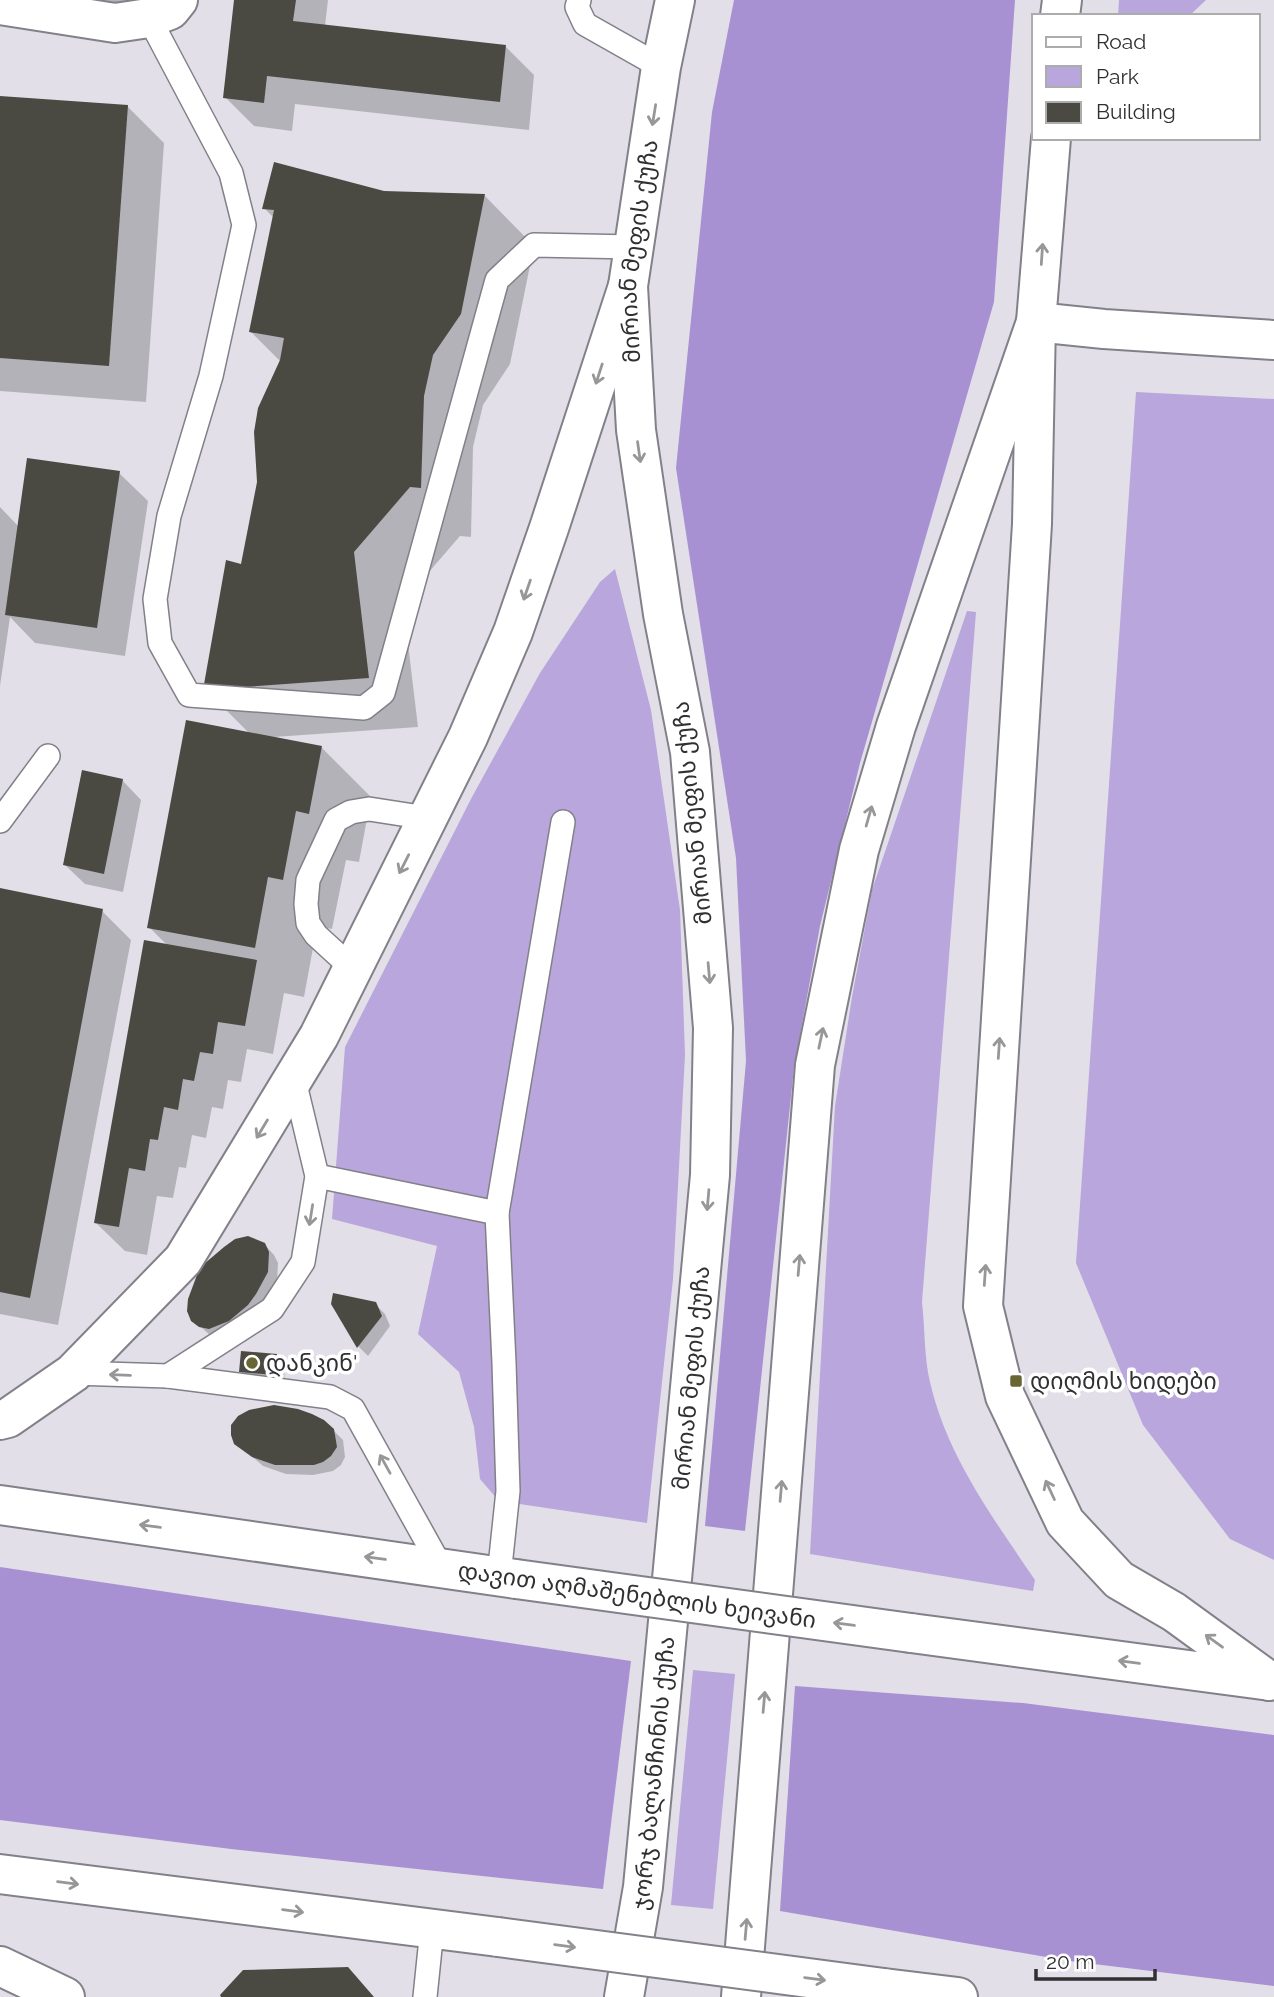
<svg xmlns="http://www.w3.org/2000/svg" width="1274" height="1997" font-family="Raleway,'Noto Sans Georgian',sans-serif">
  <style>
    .green { fill: #b9a6dc }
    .forest { fill: #a891d2 }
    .shadow { fill: #0003 }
    .building { fill: #4a4a42 }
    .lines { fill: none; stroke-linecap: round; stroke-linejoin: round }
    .lane-casing { stroke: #828088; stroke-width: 26 }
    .street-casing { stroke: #828088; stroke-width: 42 }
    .primary-casing { stroke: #828088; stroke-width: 42 }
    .highway-casing { stroke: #828088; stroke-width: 42 }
    .lane { stroke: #fff; stroke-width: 23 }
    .street { stroke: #fff; stroke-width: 38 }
    .primary { stroke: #fff; stroke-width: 38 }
    .highway { stroke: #fff; stroke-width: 38 }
    .highway-bridge-casing { stroke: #828088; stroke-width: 42; stroke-linecap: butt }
    .highway-bridge { stroke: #fff; stroke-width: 38 }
    .oneway { stroke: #989798 }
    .poi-dot { fill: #686632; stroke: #fff; stroke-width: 2.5 }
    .labels { text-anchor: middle; stroke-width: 7; stroke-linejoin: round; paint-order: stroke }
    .street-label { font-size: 23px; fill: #302f32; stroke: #fff }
    .poi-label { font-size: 23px; fill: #302f32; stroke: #fff; text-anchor: start }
  </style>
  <rect width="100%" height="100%" fill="#e2dfe8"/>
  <g class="green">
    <path d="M1119,0h87l-17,16h-71z"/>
    <path d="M1136,392l138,7v1161l-44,-21 -87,-114 -67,-162z"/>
    <path d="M615,569l36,141 29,200 5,145 -12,224 -26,244 -148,-22 -19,-22 -6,-52 -15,-55 -41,-38 19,-88 -105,-27 13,-172 127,-250 68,-124 60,-91z"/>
    <path d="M967,611l9,1 -54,690c3,26 2,55 8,80 17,74 63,136 105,198l-2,11 -223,-37 25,-448 17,-109 20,-107z"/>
    <path d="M693,1670l42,4 -22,235 -42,-4z"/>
  </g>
  <g class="forest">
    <path d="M734,0h281l-21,302 -134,461 -40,163 -26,142 -49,463 -40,-5 41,-465 -10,-203 -60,-390 36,-356z"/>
    <path d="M0,1567l631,94 -28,228 -372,-40 -231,-29z"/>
    <path d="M795,1686l228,17 251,32v251l-205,-25 -289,-50z"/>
  </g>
  <g class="shadow">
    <path d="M34,0h124l-12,11z"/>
    <path d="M235,0h93l-3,26 181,21 28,28 -5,55 -234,-26 -3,27 -38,-5 -29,-29z"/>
    <path d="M0,97l127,9 37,37 -18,259 -146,-11z"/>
    <path d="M384,192l101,4 49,50 -24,118 -27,41 -10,42 -2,90 -11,-1 -57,66 15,125 -144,10 47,10 50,50 -12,65 -13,-2 -14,69 -15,-3 -13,71 -20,-4 -11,61 -26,-5 -6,33 -13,-2 -5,29 -11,-2 -6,31 -14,-3 -6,33 -7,-1 -6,31 -16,-2 -10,59 -22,-4 -29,-28 72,-277 -19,-19 101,-193 -45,-45 37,-123 39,-204 -30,-30 23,-114 -10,-10z"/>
    <path d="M119,473l29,28 -23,155 -90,-13 -25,-26 -10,69v-179l19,20z"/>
    <path d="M122,780l19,20 -18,92 -38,-8 -20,-19z"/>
    <path d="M0,890l102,21 29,29 -73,385 -58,-11z"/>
    <path d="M264,1244l10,11 4,8 -1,19 -20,32 -47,21 -17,-15z"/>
    <path d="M333,1304h42l10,10 5,12 -22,30 -9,-9z"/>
    <path d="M276,1356l9,9 -1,19 -34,-3 -9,-9z"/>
    <path d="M333,1430l10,10 2,17 -4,8 -8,6 -20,4 -27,-1 -23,-8 -27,-23z"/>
  </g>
  <g class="building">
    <path d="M234,0h62l-3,21 213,24 -6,57 -233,-26 -3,27 -41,-5z"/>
    <path d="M0,96l128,9 -19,261 -109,-8z"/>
    <path d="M274,162l110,29 101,3 -24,120 -28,41 -9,41 -3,92 -11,-1 -56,65 15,126 -166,12 23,-130 15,4 16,-82 -3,-50 4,-24 22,-48 4,-22 -35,-6 25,-122 -12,-1z"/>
    <path d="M27,458l93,13 -23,157 -92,-13z"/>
    <path d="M186,720l136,26 -13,68 -13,-3 -13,69 -15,-3 -13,71 -108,-20z"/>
    <path d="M82,770l41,9 -19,95 -41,-9z"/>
    <path d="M0,888l103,21 -73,389 -30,-6z"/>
    <path d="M144,940l113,20 -12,66 -27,-4 -5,32 -13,-2 -6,29 -11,-2 -5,31 -14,-3 -6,33 -8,-1 -5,32 -16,-3 -10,59 -25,-4z"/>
    <path d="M248,1236l17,7 4,9 -1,20 -12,22 -8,11 -19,16 -20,8 -10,-2 -8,-6 -4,-10 1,-12 9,-24 7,-11 20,-17 11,-8z"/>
    <path d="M333,1293l43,9 6,14 -25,32 -26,-44z"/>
    <path d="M241,1351l36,3 -2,21 -36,-3z"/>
    <path d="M274,1405l24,4 14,5 12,6 10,9 3,18 -6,9 -8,6 -9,3h-39l-23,-8 -18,-13 -3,-9v-10l7,-9 11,-6z"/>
    <path d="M348,1967l26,30h-153l-1,-2 23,-25z"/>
  </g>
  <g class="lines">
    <g class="lane-casing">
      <g id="lane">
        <path d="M579,0l-2,7 8,17 76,43"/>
        <path d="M149,18l82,155 13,52 -33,151 -42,140 -14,83 5,44 29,52 175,13 19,-15 114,-413 37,-35 100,2"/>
        <path d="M0,821l48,-65"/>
        <path d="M352,968l-36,-33 -8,-12 -2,-19 2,-24 28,-60 15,-8 18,-3 58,9"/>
        <path d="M317,1176l180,37"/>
        <path d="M73,1373l95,3 104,-67 31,-47 14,-86 -24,-100"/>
        <path d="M168,1376l162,21 23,12 88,158"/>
        <path d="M499,1576l9,-85 -4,-128 -7,-150 66,-391"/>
        <path d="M425,1997l7,-68"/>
      </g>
    </g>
    <g class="street-casing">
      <g id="street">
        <path d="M0,5l115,18 34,-5 21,-8 8,-10"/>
        <path d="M1036,322l68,7 170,11"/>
      </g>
    </g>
    <g class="primary-casing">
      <g id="primary">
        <path d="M1060,16l2,-16"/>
        <path id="s1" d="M624,1997l19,-110 67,-712 3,-147 -23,-276 -27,-138 -27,-184 -8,-144 33,-219 14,-67"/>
        <path d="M741,1997l74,-932 44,-215 37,-124 140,-404 15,-184"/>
      </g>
    </g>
    <g class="highway-casing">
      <g id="highway">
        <path d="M1036,322l-4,202 -49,782 22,90 60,126 54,58 55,32 95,69"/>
        <path d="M0,1420l8,-2 65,-45 110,-113 136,-224 149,-299 45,-105 36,-104 79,-242"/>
        <path d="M0,1505l516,74"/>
        <path d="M911,1633l352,47"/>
        <path d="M0,1874l498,63"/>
        <path d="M0,1966l65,31"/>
        <path d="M884,1988l74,9"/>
      </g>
    </g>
    <use href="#lane" class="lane"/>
    <use href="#street" class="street"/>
    <use href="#primary" class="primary"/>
    <use href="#highway" class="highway"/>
    <g class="highway-bridge-casing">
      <g id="highway-bridge">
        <path d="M516,1579l395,54"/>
        <path d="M498,1937l386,51"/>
      </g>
    </g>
    <use href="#highway-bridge" class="highway-bridge"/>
  </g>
  <defs><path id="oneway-shaft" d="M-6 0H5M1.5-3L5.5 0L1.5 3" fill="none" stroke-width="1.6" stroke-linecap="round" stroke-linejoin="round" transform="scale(1.75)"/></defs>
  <g class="oneway">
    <use href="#oneway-shaft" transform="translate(654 115) rotate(99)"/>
    <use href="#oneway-shaft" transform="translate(1042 254) rotate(-86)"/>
    <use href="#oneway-shaft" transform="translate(599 374) rotate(108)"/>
    <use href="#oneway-shaft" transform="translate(639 452) rotate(82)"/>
    <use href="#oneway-shaft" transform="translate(527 590) rotate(109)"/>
    <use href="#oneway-shaft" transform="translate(869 816) rotate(-74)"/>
    <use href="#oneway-shaft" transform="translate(404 864) rotate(117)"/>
    <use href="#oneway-shaft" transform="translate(709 973) rotate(85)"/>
    <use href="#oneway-shaft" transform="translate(821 1038) rotate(-78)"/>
    <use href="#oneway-shaft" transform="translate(999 1048) rotate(-86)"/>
    <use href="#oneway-shaft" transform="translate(262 1129) rotate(121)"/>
    <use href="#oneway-shaft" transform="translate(708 1200) rotate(95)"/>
    <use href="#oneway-shaft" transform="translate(311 1215) rotate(99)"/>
    <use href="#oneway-shaft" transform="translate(799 1265) rotate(-85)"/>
    <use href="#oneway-shaft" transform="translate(985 1275) rotate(-86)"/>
    <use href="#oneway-shaft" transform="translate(120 1375) rotate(-178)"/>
    <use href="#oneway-shaft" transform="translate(385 1464) rotate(-119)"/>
    <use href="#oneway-shaft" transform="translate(1050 1490) rotate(-115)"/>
    <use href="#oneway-shaft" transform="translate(781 1491) rotate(-85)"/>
    <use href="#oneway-shaft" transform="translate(150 1526) rotate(-172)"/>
    <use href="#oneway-shaft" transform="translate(375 1558) rotate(-172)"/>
    <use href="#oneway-shaft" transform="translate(844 1624) rotate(-172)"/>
    <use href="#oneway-shaft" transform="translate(1214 1641) rotate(-144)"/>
    <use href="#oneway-shaft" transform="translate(1129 1662) rotate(-172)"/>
    <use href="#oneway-shaft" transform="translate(764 1702) rotate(-85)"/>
    <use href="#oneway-shaft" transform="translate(68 1883) rotate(7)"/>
    <use href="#oneway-shaft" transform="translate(293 1911) rotate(7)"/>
    <use href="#oneway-shaft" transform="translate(746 1929) rotate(-85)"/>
    <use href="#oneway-shaft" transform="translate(565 1946) rotate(8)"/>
    <use href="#oneway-shaft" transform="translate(815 1979) rotate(8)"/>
  </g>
  <g class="poi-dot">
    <circle cx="252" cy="1363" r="7"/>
    <rect x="1009" y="1374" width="14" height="14" rx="3.5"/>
  </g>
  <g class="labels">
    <g class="street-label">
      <text dy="8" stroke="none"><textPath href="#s1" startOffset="1757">მირიან მეფის ქუჩა</textPath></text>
      <text transform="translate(692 813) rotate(-96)" y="8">მირიან მეფის ქუჩა</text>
      <text dy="8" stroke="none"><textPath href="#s1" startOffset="623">მირიან მეფის ქუჩა</textPath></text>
      <text transform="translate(637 1595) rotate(8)" y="8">დავით აღმაშენებლის ხეივანი</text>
      <text dy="8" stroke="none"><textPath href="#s1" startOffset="226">ჯორჯ ბალანჩინის ქუჩა</textPath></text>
    </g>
    <g class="poi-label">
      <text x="266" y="1371">დანკინ'</text>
      <text x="1030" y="1389">დიღმის ხიდები</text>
    </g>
  </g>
  <rect x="1032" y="14" width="228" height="126" fill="#ffffff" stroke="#acacad" stroke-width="2"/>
  <rect x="1046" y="37" width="35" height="10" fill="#ffffff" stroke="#acacad" stroke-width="2"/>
  <text x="1096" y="49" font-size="21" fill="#302f32">Road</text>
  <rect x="1046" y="66" width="35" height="21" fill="#b9a6dc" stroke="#acacad" stroke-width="2"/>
  <text x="1096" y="84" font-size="21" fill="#302f32">Park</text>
  <rect x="1046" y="102" width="35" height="21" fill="#4a4a42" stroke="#acacad" stroke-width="2"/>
  <text x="1096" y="119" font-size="21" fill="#302f32">Building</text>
  <path d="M1036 1969v10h119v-10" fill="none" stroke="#302f32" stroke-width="3.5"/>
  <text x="1046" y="1969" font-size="21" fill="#302f32" stroke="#ffffff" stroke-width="5" paint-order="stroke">20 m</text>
</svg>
